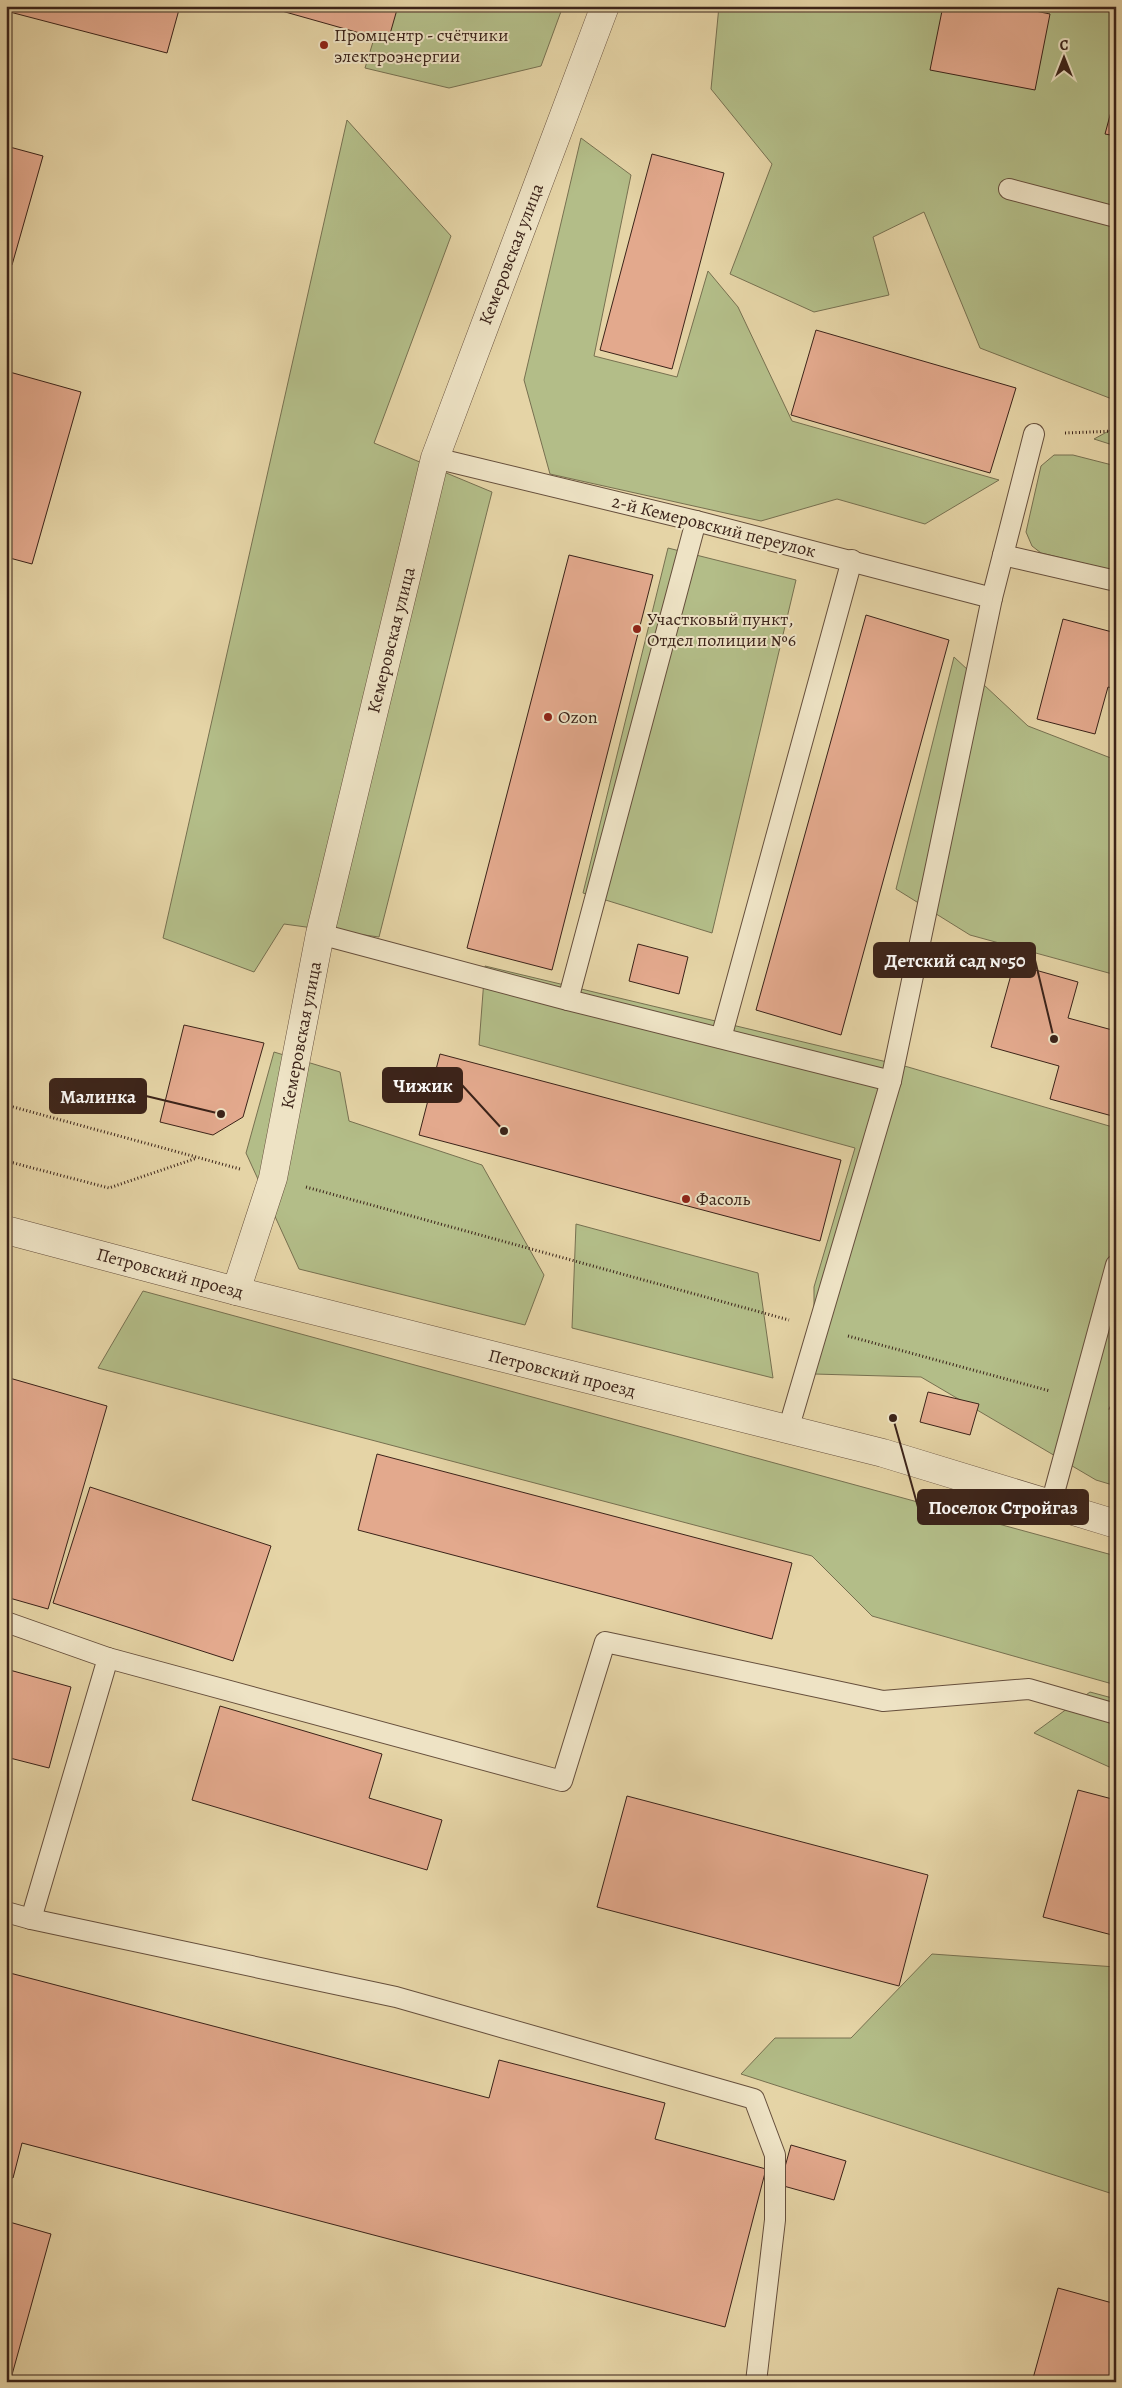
<svg xmlns="http://www.w3.org/2000/svg" width="1122" height="2388" font-family="Alegreya,serif">
  <style>
    .green { fill: #b3bd88; stroke: #777050 }
    .building { fill: #e3a98d; stroke: #3b2319 }
    .lines { fill: none; stroke-linecap: round; stroke-linejoin: round }
    .lane-casing { stroke: #664f3c; stroke-width: 22 }
    .street-casing { stroke: #664f3c; stroke-width: 29 }
    .path { stroke: #3b2319; stroke-width: 3; stroke-dasharray: 1 2.5; stroke-linecap: butt }
    .lane { stroke: #eee3c5; stroke-width: 20 }
    .street { stroke: #eee3c5; stroke-width: 28 }
    .poi-dot { fill: #8f2418; stroke: #eee3c5; stroke-width: 2 }
    .labels { text-anchor: middle; stroke-width: 4; stroke-linejoin: round; paint-order: stroke }
    .poi-label { font-size: 18px; fill: #3b2319; stroke: #eee3c5; text-anchor: start }
    .street-label { font-size: 18px; fill: #3b2319; stroke: #eee3c5 }
    .leader { fill: none; stroke: #3b2319; stroke-width: 2 }
    .callout-dot { fill: #3b2319; stroke: #eee3c5; stroke-width: 2 }
    .callout { fill: #3b2319; stroke: #3b2319; stroke-width: 2 }
    .callout-label { font-size: 19px; text-anchor: middle; font-weight: bold; fill: #fff }
  </style>
  <rect width="100%" height="100%" fill="#e5d4a6"/>
  <filter id="stains"><feTurbulence type="fractalNoise" baseFrequency=".004" numOctaves="4"/><feColorMatrix values="0 0 0 0 .2 0 0 0 0 .09 0 0 0 0 .02 0 0 0 .5 -.17"/></filter>
  <radialGradient id="worn" r=".72"><stop offset=".6" stop-color="#630" stop-opacity="0"/><stop offset="1" stop-color="#630" stop-opacity=".3"/></radialGradient>
  <g class="green">
    <path d="M384,6h179l-22,60 -92,22 -84,-20z"/>
    <path d="M719,6h397v390l-4,3 -132,-51 -56,-136 -51,25 16,58 -75,17 -84,-38 42,-110 -61,-75z"/>
    <path d="M347,120l104,116 -77,207 118,49 -113,445 -95,-13 -30,48 -91,-34z"/>
    <path d="M581,138l50,37 -37,181 83,21 31,-106 30,36 54,114 207,59 -74,44 -88,-25 -76,22 -211,-47 -26,-94z"/>
    <path d="M1116,427v19l-22,-7z"/>
    <path d="M1054,455h19l43,11v105l-75,-18 -9,-7 -6,-14 15,-66z"/>
    <path d="M668,548l128,32 -84,353 -129,-40z"/>
    <path d="M954,657l74,69 88,34v215l-146,-40 -74,-46z"/>
    <path d="M485,966l423,101 208,61v358l-20,-6 -175,-103 -107,-3v-87l41,-139 -376,-103z"/>
    <path d="M274,1052l66,20 9,49 133,44 62,110 -19,50 -226,-56 -53,-116z"/>
    <path d="M576,1224l182,49 15,105 -201,-50z"/>
    <path d="M143,1291l973,265v129l-244,-69 -60,-60 -714,-188z"/>
    <path d="M1090,1692l26,7v71l-82,-37z"/>
    <path d="M932,1954l184,13v228l-375,-121 34,-36h76z"/>
  </g>
  <g class="building">
    <path d="M6,6h174l-13,47 -161,-42z"/>
    <path d="M264,6h134l-10,35z"/>
    <path d="M943,6h68l39,8 -15,76 -105,-20z"/>
    <path d="M1116,93v43l-11,-2z"/>
    <path d="M6,146l37,10 -31,109 -6,-1z"/>
    <path d="M652,154l72,19 -52,196 -72,-19z"/>
    <path d="M816,330l200,58 -26,85 -199,-58z"/>
    <path d="M6,371l75,21 -49,172 -26,-7z"/>
    <path d="M569,555l84,20 -101,395 -85,-22z"/>
    <path d="M866,615l83,25 -108,395 -85,-25z"/>
    <path d="M1063,619l53,14v56l-8,-2 -13,47 -58,-15z"/>
    <path d="M638,944l50,13 -9,37 -50,-13z"/>
    <path d="M1014,964l64,18 -10,36 48,13v86l-66,-18 9,-33 -68,-19z"/>
    <path d="M184,1025l80,18 -21,74 -30,18 -53,-13z"/>
    <path d="M440,1054l401,106 -21,81 -401,-106z"/>
    <path d="M6,1377l101,29 -59,203 -42,-12z"/>
    <path d="M928,1392l51,12 -9,31 -50,-13z"/>
    <path d="M377,1454l415,109 -20,76 -414,-109z"/>
    <path d="M90,1487l181,59 -38,115 -180,-58z"/>
    <path d="M6,1669l65,18 -22,81 -43,-11z"/>
    <path d="M220,1706l162,48 -13,44 73,22 -15,50 -235,-70z"/>
    <path d="M1078,1790l38,10v136l-73,-19z"/>
    <path d="M627,1796l301,79 -29,111 -302,-79z"/>
    <path d="M6,1972l483,126 10,-38 166,43 -10,36 111,30 -41,158 -703,-184 -9,35 -7,-2z"/>
    <path d="M791,2145l55,16 -12,39 -54,-15z"/>
    <path d="M6,2221l45,13 -41,148h-4z"/>
    <path d="M1058,2288l58,16v78h-84z"/>
  </g>
  <g class="lines">
    <g class="lane-casing">
      <g id="lane">
        <path d="M1009,189l107,28"/>
        <path d="M435,458l261,63 296,77"/>
        <path d="M1003,555l113,26"/>
        <path d="M320,934l248,66 323,81 -103,349"/>
        <path d="M568,1000l128,-479"/>
        <path d="M721,1038l131,-478"/>
        <path d="M891,1081l101,-483 42,-164"/>
        <path d="M1051,1504l65,-239"/>
        <path d="M6,1622l102,36 -77,261"/>
        <path d="M108,1658l454,123 43,-139 278,59 146,-12 87,25"/>
        <path d="M6,1912l25,7 365,78 358,102 21,56v65l-19,162"/>
      </g>
    </g>
    <g class="street-casing">
      <g id="street">
        <path d="M6,1230l230,61 647,162 233,71"/>
        <path d="M236,1291l37,-113 47,-244 115,-476 170,-452"/>
      </g>
    </g>
    <g class="path">
      <path d="M1065,433l51,-2"/>
      <path d="M6,1105l234,64"/>
      <path d="M6,1161l103,27 88,-30"/>
      <path d="M306,1187l483,133"/>
      <path d="M848,1336l202,55"/>
      <path d="M1109,1408l7,2"/>
    </g>
    <use href="#lane" class="lane"/>
    <use href="#street" class="street"/>
  </g>
  <g class="poi-dot">
    <circle cx="324" cy="45" r="5"/>
    <circle cx="637" cy="629" r="5"/>
    <circle cx="548" cy="717" r="5"/>
    <circle cx="686" cy="1199" r="5"/>
  </g>
  <g class="labels">
    <g class="poi-label">
      <text x="334" y="41">Промцентр - счётчики<tspan x="334" dy="21">электроэнергии</tspan></text>
      <text x="647" y="625">Участковый пункт,<tspan x="647" dy="21">Отдел полиции №6</tspan></text>
      <text x="558" y="723">Ozon</text>
      <text x="696" y="1205">Фасоль</text>
    </g>
    <g class="street-label">
      <text transform="translate(511 254) rotate(-69)" y="6">Кемеровская улица</text>
      <text transform="translate(714 526) rotate(14)" y="6">2-й Кемеровский переулок</text>
      <text transform="translate(391 640) rotate(-76)" y="6">Кемеровская улица</text>
      <text transform="translate(301 1035) rotate(-79)" y="6">Кемеровская улица</text>
      <text transform="translate(170 1273) rotate(15)" y="6">Петровский проезд</text>
      <text transform="translate(562 1373) rotate(14)" y="6">Петровский проезд</text>
    </g>
  </g>
  <path class="leader" d="M1054 1039L1035 960M504 1131L462 1085M221 1114L146 1096M893 1418L918 1507"/>
  <g class="callout-dot">
    <circle cx="1054" cy="1039" r="5"/>
    <circle cx="504" cy="1131" r="5"/>
    <circle cx="221" cy="1114" r="5"/>
    <circle cx="893" cy="1418" r="5"/>
  </g>
  <g class="callout">
    <rect x="874" y="943" width="161" height="34" rx="5"/>
    <rect x="383" y="1068" width="79" height="34" rx="5"/>
    <rect x="50" y="1079" width="96" height="34" rx="5"/>
    <rect x="918" y="1490" width="170" height="34" rx="5"/>
  </g>
  <g class="callout-label">
    <text x="955" y="967">Детский сад №50</text>
    <text x="423" y="1092">Чижик</text>
    <text x="98" y="1103">Малинка</text>
    <text x="1003" y="1514">Поселок Стройгаз</text>
  </g>
  <rect width="1122" height="2388" fill="none" stroke="#e5d4a6" stroke-width="25"/>
  <rect x="8" y="8" width="1107" height="2373" fill="none" stroke="#3b2319" stroke-width="2.5"/>
  <rect x="12" y="12" width="1097" height="2363" fill="none" stroke="#3b2319"/>
  <g transform="translate(1064 58)" stroke="#eee3c5" stroke-width="4" paint-order="stroke">
  <path d="M0-4L9 19L0 12L-9 19Z" fill="#3b2319"/>
  <text y="-8" font-size="14" font-weight="bold" text-anchor="middle" fill="#3b2319">С</text>
  </g>
  <rect width="100%" height="100%" filter="url(#stains)"/>
  <rect width="100%" height="100%" fill="url(#worn)"/>
</svg>
